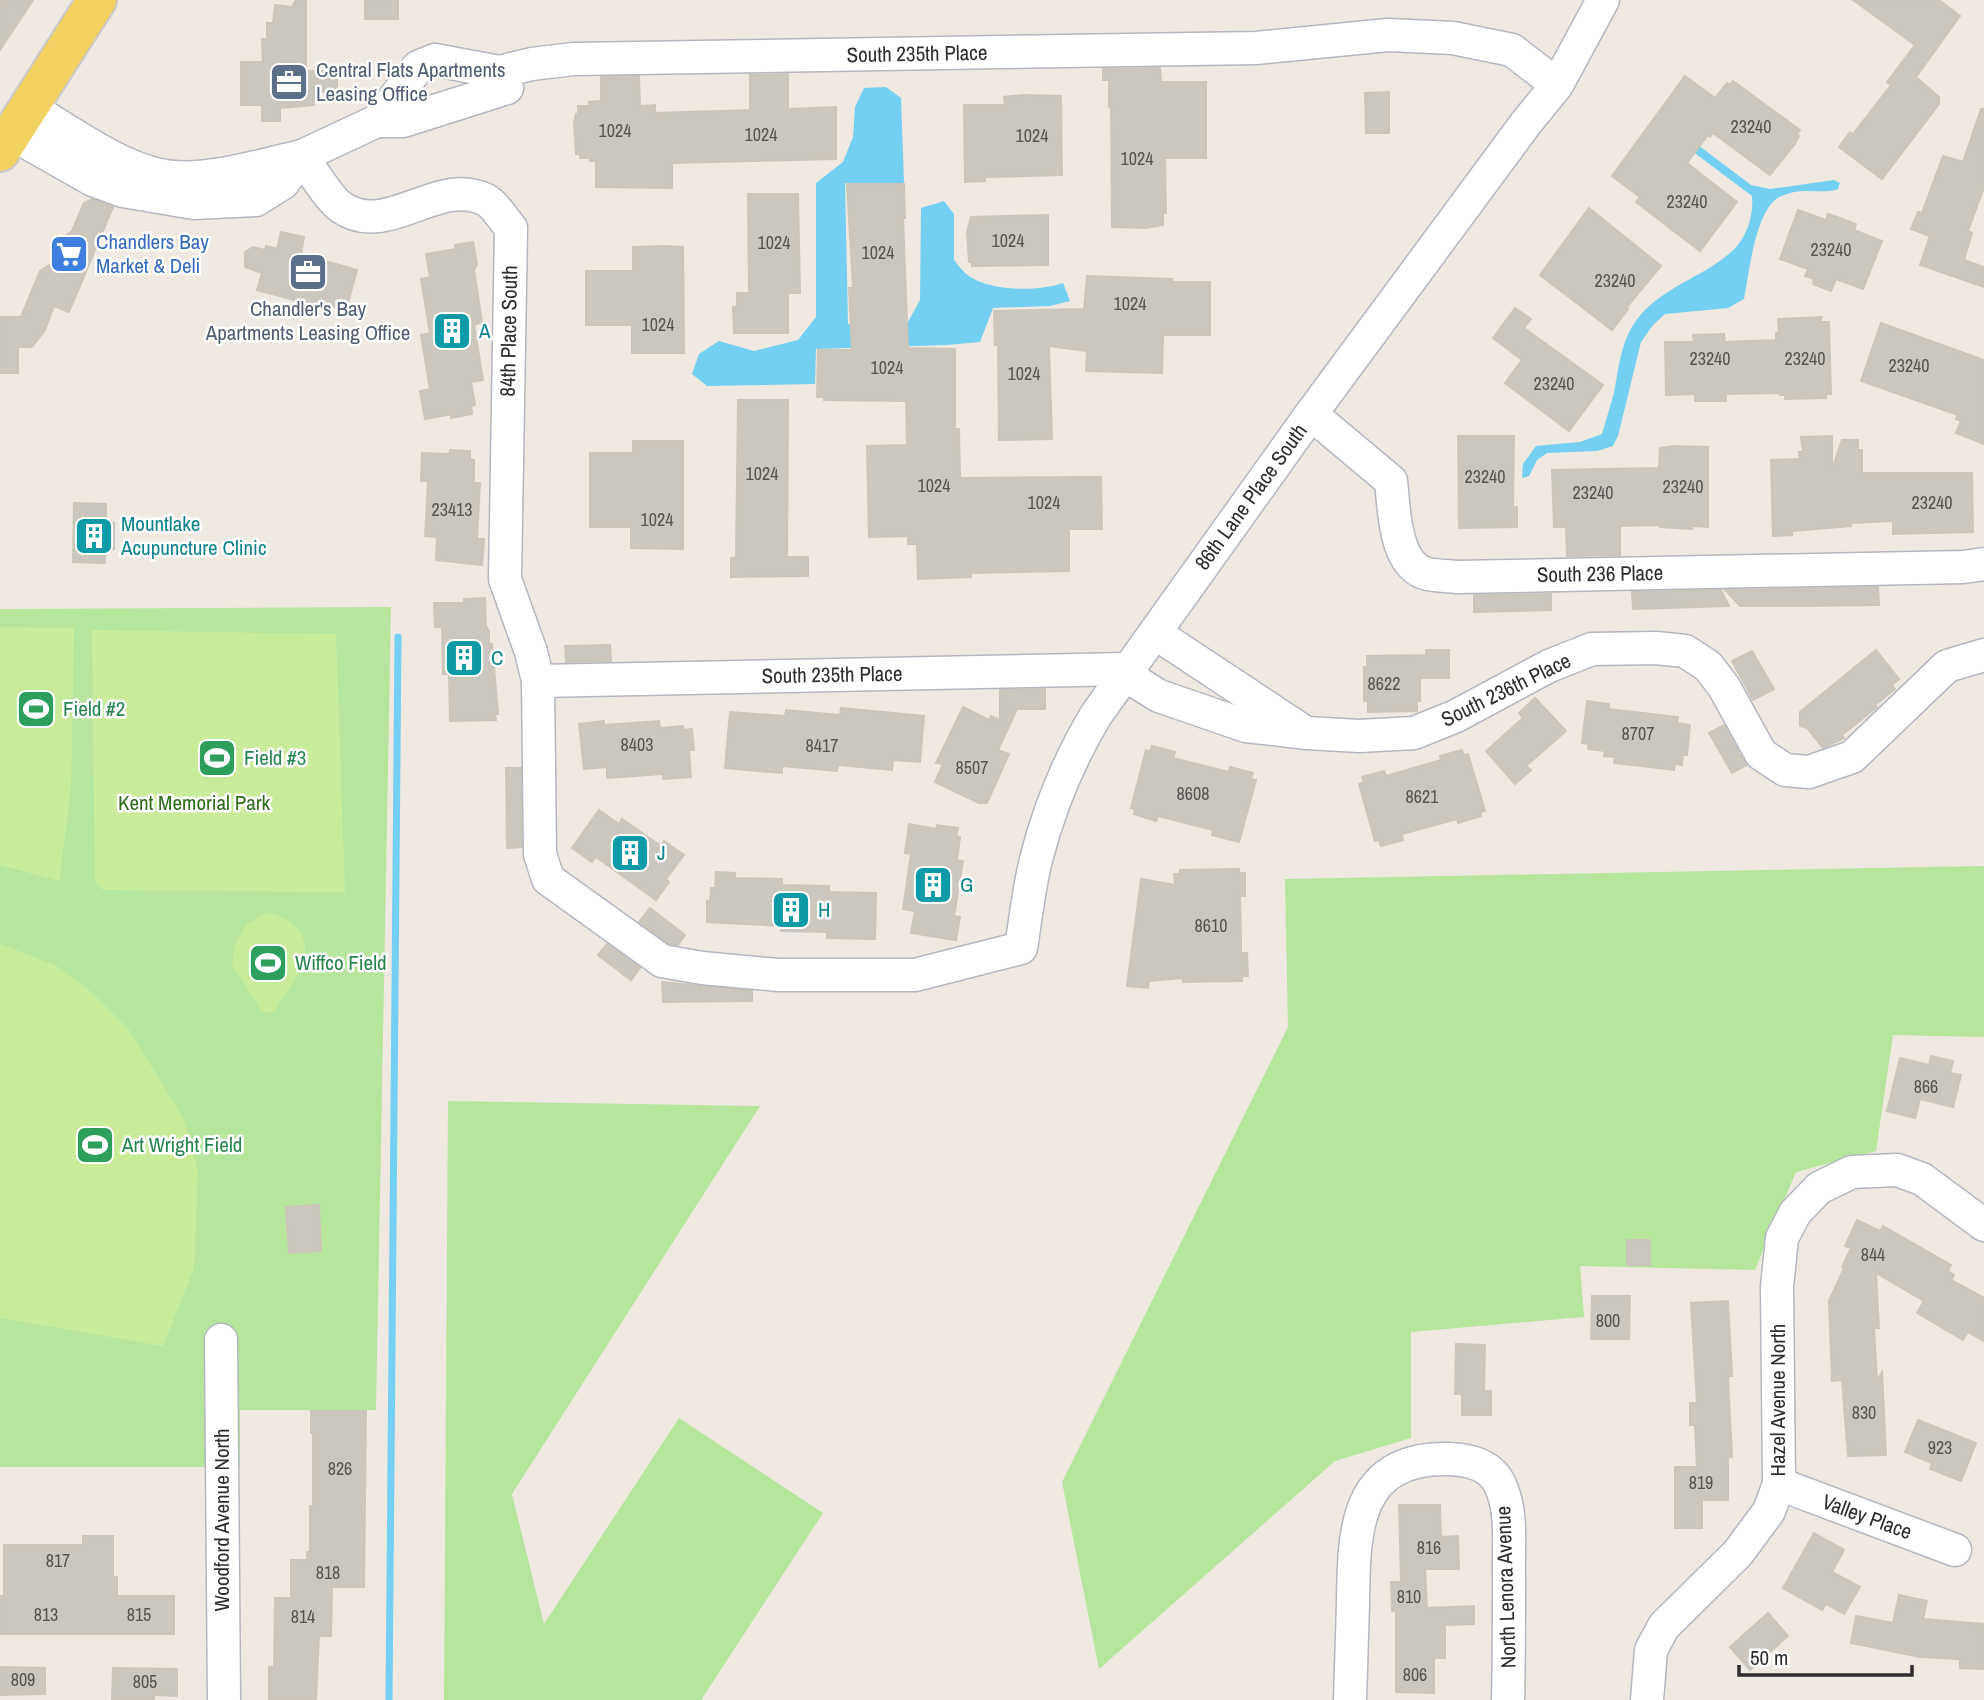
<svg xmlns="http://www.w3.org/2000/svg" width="1984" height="1700" font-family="'Archivo Narrow',sans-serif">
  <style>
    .green { fill: #b6e59e }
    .pitch { fill: #c9ec9a }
    .water { fill: #75cff0 }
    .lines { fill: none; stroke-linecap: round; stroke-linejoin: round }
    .stream { stroke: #75cff0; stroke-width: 7 }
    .building { fill: #cbc7bf; stroke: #cbc5ba; stroke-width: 2 }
    .minor-casing { stroke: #b4b7c1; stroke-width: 35 }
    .major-casing { stroke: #c9c9c9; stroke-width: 42 }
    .minor { stroke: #fff; stroke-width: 32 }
    .major { stroke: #f2d163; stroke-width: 38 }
    .labels { text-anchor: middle; stroke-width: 5; stroke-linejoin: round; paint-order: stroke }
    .number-label { font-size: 18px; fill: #555452 }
    .street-label { font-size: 21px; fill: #2e2e2e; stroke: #fff }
    .service-label { font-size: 21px; fill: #4e5e75; stroke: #fff; text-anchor: start }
    .shop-label { font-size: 21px; fill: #366cbe; stroke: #fff; text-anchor: start }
    .culture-label { font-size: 21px; fill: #0d838f; stroke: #fff; text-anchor: start }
    .leisure-label { font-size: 21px; fill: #27864d; stroke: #fff; text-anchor: start }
    .park-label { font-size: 21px; fill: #2c6e1b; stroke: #fff }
  </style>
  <rect width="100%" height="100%" fill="#efe9e1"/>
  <g class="green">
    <path d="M391,607l-15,803h-136v57h-240v-858z"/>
    <path d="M1984,866v171l-91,-2 -17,116 -80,21 -41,98 -175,-4 4,51 -173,15v106l-76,23 -236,208 -37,-187 226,-455 -3,-148z"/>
    <path d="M448,1101l312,5 -248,388 32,130 135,-206 144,95 -122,187h-257z"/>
  </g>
  <g class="pitch">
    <path d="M0,627l74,1 -3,161 -12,92 -59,-16z"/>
    <path d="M92,630l244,4 9,258 -242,-2 -8,-8z"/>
    <path d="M269,912c7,3 19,7 25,13 28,27 -5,62 -20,87h-12l-30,-47 2,-19 12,-22z"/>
    <path d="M0,944l55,21 35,26 39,39 55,89 14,52 -4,97 -31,78 -163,-28z"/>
  </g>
  <g class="water">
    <path d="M886,87l15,11 3,85h-59l3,141 60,-2 12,-22 1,-92 23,-7 10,13v46c3,4 7,9 11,13 22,19 72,19 98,10l7,18 -20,5 -57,2 -13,34 -33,3 -131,4 -1,35 -108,2 -15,-12 7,-20 20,-13 35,10 44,-11 18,-23v-134l27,-21 10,-25 2,-30 9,-19z"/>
    <path d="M1698,145l53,40 19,4 64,-9 6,3 -2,6c-14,5 -29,0 -44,3 -4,1 -11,3 -15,5 -24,14 -30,77 -35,102l-16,9 -63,6 -12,11 -12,17 -23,94 -5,10 -16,5 -50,2 -10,7 -8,16 -7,2 1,-14 13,-18 44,-4 22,-8c4,-14 8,-27 12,-41 5,-27 7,-53 24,-75 25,-31 63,-40 92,-65 16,-13 24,-37 22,-57l-64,-48z"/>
  </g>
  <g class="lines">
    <path class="stream" d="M389,1700l9,-1063"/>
  </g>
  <g class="building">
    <path d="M0,0h33l-33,50z"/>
    <path d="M296,0h10v71h31v21h-23v13l-34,3v13h-18v-16h-21v-43h22l-1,-23h5v-16h6l2,-18 17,2z"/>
    <rect x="365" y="0" width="33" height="19"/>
    <path d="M1853,0h86l21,16 -44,61 23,20v7l-57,75 -43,-32 11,-15 3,2 38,-49 -4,-3 28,-37z"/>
    <path d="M1160,68l1,14h45v76h-41l1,55h-3v12l-17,3 -34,-1 -1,-120h-2v-27h-6v-11z"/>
    <path d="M788,74v35l48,-2v52l-164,4v25l-76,-1v-26h-6v-3h-10v-4h-4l-2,-31 2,-9h2v-8h11v-4l12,-1v-24l38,-1 1,30 15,-1v8l95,-3v-35z"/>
    <path d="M1685,76l30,22 12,-15 2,2 4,-4 67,49 -3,4 2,2 -5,9 -24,30 -57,-42 -3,4 -2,-2 -21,28 50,39 -37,49 -64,-49 4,-5 -28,-21z"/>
    <path d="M1389,92v41h-23l-1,-40z"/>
    <path d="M1022,95l39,1 1,79 -77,2v4l-20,1 -1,-77h41l-1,-8z"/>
    <path d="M1981,109h3v78l-16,44 4,2 -8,27 20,7v20l-64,-22 10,-29 -19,-7 7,-17 4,1 21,-57 20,6z"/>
    <path d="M847,184h57l1,34h-2l5,130 47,1v80h4l1,49 141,-1 1,52h-33v42l-98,2v4l-53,2 -1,-35h-9v-8l-39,1 -2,-91 40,-1 -1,-44 -82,-1v-3h-7l1,-47h34l-3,-62h4z"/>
    <path d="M748,194h50l2,99h-12v40h-54l-1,-26h4v-14h12z"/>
    <path d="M92,199l21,8 -44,105 -15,-6 -9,24 -13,17h-14v26h-18v-56h21l19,-46 12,-8 10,-25 10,-7 12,-28z"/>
    <path d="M1589,208l72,58 -35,42 2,1 -16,21 -72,-55z"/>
    <path d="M1798,210l28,10 2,-6 9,3 19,7 -2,6 28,11 -19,48 -27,-10 -5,12 -18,-7 1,-5 -9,-3 3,-7 -28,-10z"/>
    <path d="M1048,215v50l-76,1v-4h-3l-2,-30 4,-15z"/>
    <path d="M281,232l23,5 -3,17 56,16 -11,40 -28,-8 -1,4 -60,-16 5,-17 -17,-6v-15l8,-5 12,3 1,-4 11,3z"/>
    <path d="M473,242l4,22 -3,6 8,52 -8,3 9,55 -12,2 4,23 -4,1 1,8 -21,4 1,-4 -27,5 -5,-28 10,-2 -9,-54 9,-2 -9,-54 9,-2 -4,-23 30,-5 -1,-4z"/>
    <path d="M664,246l19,1 1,106h-52v-28h-46v-54h47v-24z"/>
    <path d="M1087,276l85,3v3h38v53h-47l-1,38 -76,-2 1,-20 -38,-5 3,93 -53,1 -1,-95h-3l-1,-34 90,-2z"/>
    <path d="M1515,308l16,11 -7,9 79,57 -34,46 -64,-48 17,-23 -29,-22z"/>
    <path d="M1822,317l-2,5h9l2,72h-5v4l-41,1v-4h-5v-2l-54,1v7h-31v-7l-29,1 -1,-53h29l-1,-7 31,-1 1,8 51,-2v-7h3l-1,-14z"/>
    <path d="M1881,323l103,37v84l-28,-11 5,-12 -5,-2 2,-4 -97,-34z"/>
    <path d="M738,400h50l-1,157h21v19l-77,1v-19h5z"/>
    <path d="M1458,436h56l-1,71h4v20l-58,1z"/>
    <path d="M1832,436v33l10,-29h16v10h4v23h110l1,59 -80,2v-13l-42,2v3l-59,5v4l-19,1 -2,-76 29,-1 -1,-7h4l-2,-15z"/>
    <path d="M633,441h50v108l-52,-1v-21h-41v-74h43z"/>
    <path d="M1674,446l34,1v80l-16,-1v3l-32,-2v-2l-40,1v29l-53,1 -1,-29h-12l-2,-57 107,-2 1,-20z"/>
    <path d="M450,450l20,1v8l4,1v23h6l-3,56h7l-2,26 -46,-5 1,-23 -12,-1 3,-55h-7l1,-28 27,1z"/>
    <path d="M74,503l32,1v19h8v26h-9v14l-32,-1z"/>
    <path d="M1878,587l1,18 -74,1h-65l-15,-16z"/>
    <path d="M1721,590l8,16 -96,3 -1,-17z"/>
    <path d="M1551,594v16l-77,2v-17z"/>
    <path d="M485,598l1,28 3,5v13h3l6,70h-3l1,6 -46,1 -1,-47h-6l-1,-47h-7l-1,-24h30v-4z"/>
    <path d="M610,645l1,16 -45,1 -1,-16z"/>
    <path d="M1426,650h23v28h-29v23h-3v10l-49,1v-11h-4v-34h3v-11l59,-1z"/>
    <path d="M1876,650l23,29 -7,6 3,4 -20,16 2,2 -35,28 2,3 -21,10 -16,-20 -7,-2v-14z"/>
    <path d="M1752,651l22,38 -21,11 -21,-39z"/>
    <path d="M1045,689v20h-28l-19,41 11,4 -22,49h-8l-44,-21 8,-18 -7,-1 27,-56 26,13 2,-4 9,4v-30z"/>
    <path d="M1535,698l31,33 -40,35 5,4 -16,14 -29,-33 37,-33 -4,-5z"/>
    <path d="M1587,701l22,3v5l69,8 -1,6 13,2 -3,30h-4l-1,10 -7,-1 -1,6 -60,-7 1,-6 -11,-1 1,-5 -17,-2 1,-5 -7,-1z"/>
    <path d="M841,708l83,8 -4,46 -27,-2 -1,10 -54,-5 -1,6 -55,-5v7l-57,-5 5,-56 55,4 1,-6 54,5z"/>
    <path d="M604,721v4l55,-4 1,7 23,-2v4l9,-1 2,21h-5l2,27 -28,2v-5l-56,4v-11l-23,2 -5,-45z"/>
    <path d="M1724,725l22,40 -14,8 -23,-40z"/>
    <path d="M1152,746l23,6 -2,6 56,14 1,-5 23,6 -2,6 5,1 -17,62 -27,-7 1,-5 -55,-14 -2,5 -22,-7 1,-5 -4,-1 15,-58 4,2z"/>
    <path d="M1462,750l2,5 4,-1 17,57 -5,1 1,4 -23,7 -1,-4 -55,15 1,6 -22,6 -2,-6 -4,1 -16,-57 5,-2 -2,-5 22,-6 2,5 55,-16 -1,-4z"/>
    <path d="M506,768h15l1,79 -15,1z"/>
    <path d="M599,810l20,14 3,-5 39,27 3,-5 20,14 -18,24 3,3 -13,18 -60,-43 -4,5 -20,-14z"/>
    <path d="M909,824l27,5 1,-4 21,3 -2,8 4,1 -3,23 6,1 -9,55 6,1 -4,23 -45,-7 4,-22 -12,-2 8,-55 -6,-1z"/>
    <path d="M1239,869v4h6v23h-5l1,42v15h6l1,23h-6v5l-59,1v-4l-34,3 -1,7 -21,-2 14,-107 34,6 -1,-11h6v-4z"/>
    <path d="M716,872l19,1v5l47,1v6l47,1v6l47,1 -1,46 -48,-1v-6l-46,-1v-5l-74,-4v-21l3,1 1,-14h4z"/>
    <path d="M650,908l35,27 -7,10 -9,-1 -30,-22z"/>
    <path d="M607,944l33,24 -9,12 -33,-25z"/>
    <path d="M662,982l90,9v10l-89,1z"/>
    <path d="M1931,1056l22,5 -3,12 11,2 -8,32 -33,-8 -5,19 -28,-7 13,-53 29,7z"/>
    <path d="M319,1205l2,46 -32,2 -3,-46z"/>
    <path d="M1857,1220l23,11 3,-5 68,39 -3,6 6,4 -3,5 33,18v43l-16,-9 -5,8 -46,-27 7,-12 -48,-28 3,55h-5l3,53 5,-9 4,83 -38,1 -6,-76 -10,1 -3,-80 15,-33 -2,-1 9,-19 -6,-2z"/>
    <rect x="1627" y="1240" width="23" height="25"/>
    <path d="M1592,1296h38l-1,43h-38z"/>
    <path d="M1728,1301l4,75h-4l4,81h-4v43h-26v28h-27v-61h22l-2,-42h-5v-22h7l-6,-100z"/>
    <path d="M1456,1344l29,1 -1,46h7v24h-29v-21h-7z"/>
    <path d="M311,1411h55l-2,176h-32l-1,49h-12l-3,64h-47v-33h5l1,-69h16v-38h16v-8h3v-46h3v-73h-2z"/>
    <path d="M1918,1420l58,23 -15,38 -31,-12 2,-6 -27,-11z"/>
    <path d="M1399,1505h41l1,32 17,-1 1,33h-34l2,39 47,-2v18l-29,1v33h-11v35l-38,-1v-81h-4l-1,-29h10z"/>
    <path d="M1814,1533l30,17 -12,22 28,15 -16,27 -18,-10 -4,6 -39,-22z"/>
    <path d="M83,1536h30v41h4v19h57v38h-174v-38h4v-51h79z"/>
    <path d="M1899,1595l28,6 -4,18 61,5v45l-24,-1v-9l-40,-2 -69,-14 5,-27 37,7z"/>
    <path d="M1768,1613l20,23 -38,34 -20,-23z"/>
    <path d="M0,1667l45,1v26l-45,1z"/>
    <path d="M113,1668l64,1v27l-23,-1v5h-42z"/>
  </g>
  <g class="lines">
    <g class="minor-casing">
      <g id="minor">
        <path d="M1557,85l-45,-35 -59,-12 -65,-3 -132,13 -683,11 -41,5 -33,8 -64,-12 -17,7 -41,54 -75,35c9,13 27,43 39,51 46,33 97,-32 145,-7 9,5 18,20 25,28l-6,351 26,73 7,29 2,173 8,25 114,82 40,7 76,7h137l106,-27c5,-31 8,-63 16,-92 13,-50 32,-96 59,-141l215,-301 215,-291 31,-38 46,-85"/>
        <path d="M377,121h26l104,-33"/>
        <path d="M12,134l81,46 30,11 71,12 62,-3 27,-17 19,-27c-40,9 -88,24 -128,21 -49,-4 -103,-45 -145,-70"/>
        <path d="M1311,414l80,67c3,26 3,81 33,92 9,3 23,3 33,4l506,-10 21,-3"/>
        <path d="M1155,633l145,96"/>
        <path d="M538,681l589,-12 11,14 21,13 87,30 61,7 52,3 55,-3 42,-17 93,-50 43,-17 64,-1 29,3 23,15 16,21 37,67 24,16 24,2 43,-15 95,-91 37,-11"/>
        <path d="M221,1340l3,360"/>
        <path d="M1779,1484l176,66"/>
        <path d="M1350,1700c1,-32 2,-64 3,-96 1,-71 0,-147 96,-145 22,1 43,6 52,28 12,27 7,62 8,90 0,41 0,82 -1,123"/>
        <path d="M1647,1700l4,-50 13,-24 74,-73 31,-42 10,-27 -2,-197 5,-49 13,-25 24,-25 33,-16 45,-2 25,9 62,46"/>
      </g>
    </g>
    <g class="major-casing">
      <path id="major" d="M0,152l97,-152"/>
    </g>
    <use href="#minor" class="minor"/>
    <use href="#major" class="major"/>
  </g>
  <defs>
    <g id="office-square" transform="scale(2.0125)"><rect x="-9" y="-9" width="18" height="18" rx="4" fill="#5c6f8a" stroke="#fff"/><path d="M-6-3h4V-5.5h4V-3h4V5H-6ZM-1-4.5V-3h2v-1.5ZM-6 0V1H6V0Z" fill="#fff"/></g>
    <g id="supermarket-square" transform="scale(2.0125)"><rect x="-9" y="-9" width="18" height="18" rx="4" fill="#3f7fe0" stroke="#fff"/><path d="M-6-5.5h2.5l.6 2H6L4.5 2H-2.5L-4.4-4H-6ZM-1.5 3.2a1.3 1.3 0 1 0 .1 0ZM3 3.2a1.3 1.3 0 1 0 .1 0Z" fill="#fff"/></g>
    <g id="building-square" transform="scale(2.0125)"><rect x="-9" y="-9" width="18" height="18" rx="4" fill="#0f9aa8" stroke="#fff"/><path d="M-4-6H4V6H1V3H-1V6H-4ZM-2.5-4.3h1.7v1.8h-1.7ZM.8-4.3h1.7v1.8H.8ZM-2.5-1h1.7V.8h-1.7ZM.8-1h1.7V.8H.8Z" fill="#fff"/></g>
    <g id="stadium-square" transform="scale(2.0125)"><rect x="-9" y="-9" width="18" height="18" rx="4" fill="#2e9e5b" stroke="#fff"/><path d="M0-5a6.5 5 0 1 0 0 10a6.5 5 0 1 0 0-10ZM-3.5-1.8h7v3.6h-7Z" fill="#fff"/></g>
  </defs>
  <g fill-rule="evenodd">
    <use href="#office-square" x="289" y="82"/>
    <use href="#supermarket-square" x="69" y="254"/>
    <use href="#office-square" x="308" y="272"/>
    <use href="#building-square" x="452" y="331"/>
    <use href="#building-square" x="94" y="536"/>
    <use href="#building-square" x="464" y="658"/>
    <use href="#stadium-square" x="36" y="709"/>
    <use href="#stadium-square" x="217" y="758"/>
    <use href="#building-square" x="630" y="853"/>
    <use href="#building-square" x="933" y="885"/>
    <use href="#building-square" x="791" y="910"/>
    <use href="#stadium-square" x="268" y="963"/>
    <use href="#stadium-square" x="95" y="1145"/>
  </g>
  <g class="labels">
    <g class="number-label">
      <text x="1751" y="133">23240</text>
      <text x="615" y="137">1024</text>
      <text x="761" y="141">1024</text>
      <text x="1032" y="142">1024</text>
      <text x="1137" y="165">1024</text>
      <text x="1687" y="208">23240</text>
      <text x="1008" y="247">1024</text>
      <text x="774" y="249">1024</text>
      <text x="1831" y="256">23240</text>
      <text x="878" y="259">1024</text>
      <text x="1615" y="287">23240</text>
      <text x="1130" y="310">1024</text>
      <text x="658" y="331">1024</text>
      <text x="1710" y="365">23240</text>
      <text x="1805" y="365">23240</text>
      <text x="1909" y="372">23240</text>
      <text x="887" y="374">1024</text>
      <text x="1024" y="380">1024</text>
      <text x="1554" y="390">23240</text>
      <text x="762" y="480">1024</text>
      <text x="1485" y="483">23240</text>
      <text x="934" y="492">1024</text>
      <text x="1683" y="493">23240</text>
      <text x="1593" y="499">23240</text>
      <text x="1044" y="509">1024</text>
      <text x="1932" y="509">23240</text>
      <text x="452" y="516">23413</text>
      <text x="657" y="526">1024</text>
      <text x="1384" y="690">8622</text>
      <text x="1638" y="740">8707</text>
      <text x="637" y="751">8403</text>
      <text x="822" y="752">8417</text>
      <text x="972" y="774">8507</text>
      <text x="1193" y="800">8608</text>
      <text x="1422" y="803">8621</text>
      <text x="1211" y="932">8610</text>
      <text x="1926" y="1093">866</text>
      <text x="1873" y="1261">844</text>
      <text x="1608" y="1327">800</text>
      <text x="1864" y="1419">830</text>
      <text x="1940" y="1454">923</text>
      <text x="340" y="1475">826</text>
      <text x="1701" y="1489">819</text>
      <text x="1429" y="1554">816</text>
      <text x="58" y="1567">817</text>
      <text x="328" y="1579">818</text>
      <text x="1409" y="1603">810</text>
      <text x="46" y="1621">813</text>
      <text x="139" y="1621">815</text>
      <text x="303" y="1623">814</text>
      <text x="1415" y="1681">806</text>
      <text x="23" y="1686">809</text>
      <text x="145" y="1688">805</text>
    </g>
    <g class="street-label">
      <text transform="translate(917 54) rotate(-1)" y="7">South 235th Place</text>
      <text transform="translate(509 331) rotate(-89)" y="7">84th Place South</text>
      <text transform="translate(1251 497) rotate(-54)" y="7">86th Lane Place South</text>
      <text transform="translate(1600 574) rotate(-1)" y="7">South 236 Place</text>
      <text transform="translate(832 675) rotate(-1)" y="7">South 235th Place</text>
      <text transform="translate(1506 690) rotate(-26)" y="7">South 236th Place</text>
      <text transform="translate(1778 1400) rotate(-90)" y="7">Hazel Avenue North</text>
      <text transform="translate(1867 1517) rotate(20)" y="7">Valley Place</text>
      <text transform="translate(222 1520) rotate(-90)" y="7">Woodford Avenue North</text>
      <text transform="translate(1506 1587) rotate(-92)" y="7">North Lenora Avenue</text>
    </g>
    <g class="service-label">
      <text x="316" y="77">Central Flats Apartments<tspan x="316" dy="24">Leasing Office</tspan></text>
      <text x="308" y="316" text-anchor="middle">Chandler's Bay<tspan x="308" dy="24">Apartments Leasing Office</tspan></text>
    </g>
    <g class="shop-label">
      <text x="96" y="249">Chandlers Bay<tspan x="96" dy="24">Market &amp; Deli</tspan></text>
    </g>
    <g class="culture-label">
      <text x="479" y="338">A</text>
      <text x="121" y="531">Mountlake<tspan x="121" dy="24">Acupuncture Clinic</tspan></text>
      <text x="491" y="665">C</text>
      <text x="657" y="860">J</text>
      <text x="960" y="892">G</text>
      <text x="818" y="917">H</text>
    </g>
    <g class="leisure-label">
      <text x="63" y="716">Field #2</text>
      <text x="244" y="765">Field #3</text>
      <text x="295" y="970">Wiffco Field</text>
      <text x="122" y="1152">Art Wright Field</text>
    </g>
    <g class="park-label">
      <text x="194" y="810">Kent Memorial Park</text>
    </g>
  </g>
  <path d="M1739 1665v10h173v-10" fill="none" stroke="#2e2e2e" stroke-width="3.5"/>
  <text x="1750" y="1665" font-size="21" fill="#2e2e2e" stroke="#ffffff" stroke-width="5" paint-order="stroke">50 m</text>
</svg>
